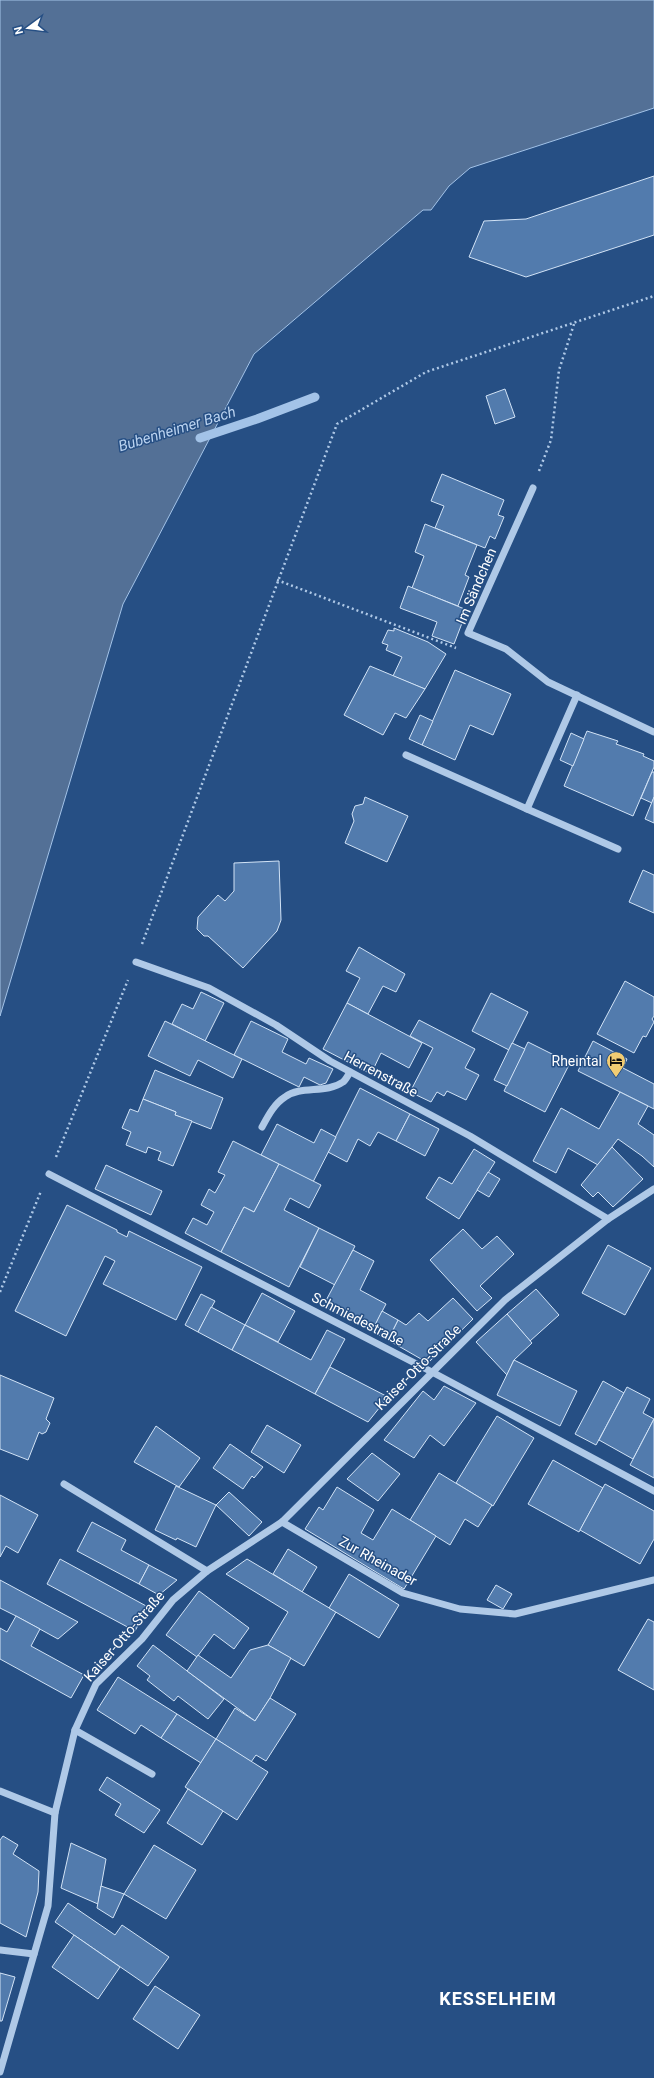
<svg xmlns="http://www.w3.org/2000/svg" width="654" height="2078" font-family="Roboto,sans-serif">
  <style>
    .water { fill: #537096; stroke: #a3c3e8 }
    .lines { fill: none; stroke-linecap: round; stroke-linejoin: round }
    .stream { stroke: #a3c3e8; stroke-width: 9 }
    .building { fill: #527bad; stroke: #d2e3f6 }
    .path { stroke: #afc9e7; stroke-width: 2.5; stroke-dasharray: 2 3; stroke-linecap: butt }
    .minor { stroke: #afc9e7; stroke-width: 7 }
    .labels { text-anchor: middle; stroke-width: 3; stroke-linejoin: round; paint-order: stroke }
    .street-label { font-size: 14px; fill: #fff; stroke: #264f84 }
    .poi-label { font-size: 14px; fill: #fff; stroke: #264f84; text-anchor: end }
    .water-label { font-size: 15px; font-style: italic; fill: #bad2ef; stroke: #264f84 }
    .district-label { font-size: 18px; font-weight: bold; letter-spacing: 1px; fill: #fff; stroke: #264f84 }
  </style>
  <rect width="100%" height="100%" fill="#264f84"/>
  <path class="water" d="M0,0h654v108l-184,60 -21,18 -18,24h-8l-169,144 -131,250 -123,412z"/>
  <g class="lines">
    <path class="stream" d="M200,438l57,-19 58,-22"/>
  </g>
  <g class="building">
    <path d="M654,176v59l-128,42 -57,-20 15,-36 42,-2z"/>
    <path d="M505,389l10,28 -20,7 -9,-28z"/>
    <path d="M442,474l62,26 -6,15 6,2 -9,22 -5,-3 -5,12 -50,-20 9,-22 -13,-5z"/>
    <path d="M425,524l52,21 -12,30 4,2 -11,29 -46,-18 12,-32 -9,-4z"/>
    <path d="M408,586l59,24 -13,34 -22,-8 5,-14 -37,-14z"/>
    <path d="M394,628l34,14 18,12 -21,35 -32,-13 9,-19 -16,-7 2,-5 -6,-2 6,-13 6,1z"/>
    <path d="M370,666l55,23 -19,29 -11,-5 -12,22 -39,-20z"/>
    <path d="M455,670l56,24 -18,41 -23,-10 -15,35 -33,-15z"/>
    <path d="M420,715l13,6 -11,24 -13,-6z"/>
    <path d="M587,731l31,10 -2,3 28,10 -1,2 11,5v6l-21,49 -69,-30z"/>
    <path d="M571,733l13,6 -11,27 -13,-6z"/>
    <path d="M652,772h2v25l-2,6 -11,-5z"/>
    <path d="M365,797l43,19 -21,46 -42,-19 9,-22 -2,-7 3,-8 8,-2z"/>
    <path d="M654,797v26l-9,-4z"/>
    <path d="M279,861l2,59 -4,11 -34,37 -35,-32h-4l-7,-7 1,-12 20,-22 7,6 9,-10v-28z"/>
    <path d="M643,870l11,5v38l-25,-11z"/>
    <path d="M359,947l46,27 -9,18 -13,-6 -15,28 -21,-11 13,-25 -14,-7z"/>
    <path d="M625,981l29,16v19l-2,3 2,3 -8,15 -3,-1 -9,17 -37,-19z"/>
    <path d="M201,992l23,11 -19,38 -33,-17 10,-20 11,5z"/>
    <path d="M491,993l37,19 -19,38 -37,-19z"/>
    <path d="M347,1003l75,40 -13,25 -28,-15 -10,21 -48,-25z"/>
    <path d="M419,1020l56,29 -10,19 14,7 -13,25 -19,-9 -3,5 -7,-4 -6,10 -21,-10 23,-44 -23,-12z"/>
    <path d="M165,1021l77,38 -9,19 -35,-18 -8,16 -42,-20z"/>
    <path d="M251,1021l37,18 -6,13 24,12 3,-6 24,11 -7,14 -6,2 -16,-8 -5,10 -65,-32z"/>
    <path d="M593,1041l34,18 -4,9 31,16v25l-76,-38z"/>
    <path d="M528,1042l42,21 -25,49 -41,-21z"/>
    <path d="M512,1043l13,6 -18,37 -13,-6z"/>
    <path d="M155,1070l68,28 -12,31 -36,-14 1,-3 -33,-13z"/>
    <path d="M360,1088l50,26 -14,27 -18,-9 -8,14 -12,-7 -11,23 -19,-10z"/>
    <path d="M620,1092l28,14 -10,18 16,11v32l-12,-11 -24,-17 -20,26 -30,-17 -12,25 -23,-12 28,-53 38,21z"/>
    <path d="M143,1099l33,13 -1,3 17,6 -19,45 -15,-6 3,-8 -13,-5 -2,6 -20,-8 5,-13 -9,-4 8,-19 8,3z"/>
    <path d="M410,1114l29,15 -14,27 -29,-15z"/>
    <path d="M277,1124l37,19 7,-14 15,8 -23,45 -52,-27z"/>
    <path d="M233,1141l46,23 -25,48 -10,-5 -23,45 -36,-19 8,-15 14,7 7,-13 -13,-7 8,-16 6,4 10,-18 -7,-3z"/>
    <path d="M612,1147l31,32 -30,28 -15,-15 -5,5 -12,-12z"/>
    <path d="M474,1149l21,13 -36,57 -33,-21 13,-21 13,7z"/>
    <path d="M279,1164l42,21 -12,23 -19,-10 -6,12 35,18 -30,59 -68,-35 23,-45 10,5z"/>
    <path d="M106,1165l56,26 -11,24 -56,-26z"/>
    <path d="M488,1172l12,7 -11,18 -12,-7z"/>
    <path d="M67,1205l50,25v2l10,5 2,-6 73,36 -26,53 -73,-36 12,-23 -10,-5 -39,80 -51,-25z"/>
    <path d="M319,1228l36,18 -20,39 -35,-18z"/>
    <path d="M463,1229l19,20 15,-13 17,18 -34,32 12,12 -15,13 -47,-51z"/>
    <path d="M608,1245l43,23 -26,47 -43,-22z"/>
    <path d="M353,1250l21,11 -14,29 26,14 -14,27 -49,-25z"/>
    <path d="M536,1289l23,26 -29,26 -23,-27z"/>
    <path d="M262,1293l33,18 -17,31 -33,-17z"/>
    <path d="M201,1294l14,7 -17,31 -13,-7z"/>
    <path d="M453,1298l20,21 -45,44 -40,-23 10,-20 8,5 13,-12 9,8z"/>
    <path d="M211,1307l34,18 -13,25 -34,-18z"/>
    <path d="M382,1311l16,9 -10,20 -16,-9z"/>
    <path d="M507,1314l25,29 -18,17 -7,15 -31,-33z"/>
    <path d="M245,1325l66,35 16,-30 18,9 -30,55 -83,-44z"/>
    <path d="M514,1360l63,31 -17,35 -63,-31z"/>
    <path d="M330,1367l58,30 -20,25 -53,-28z"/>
    <path d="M0,1375l54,23 -8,21 4,4 -4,9 -4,2 -3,-2 -11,28 -28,-11z"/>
    <path d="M603,1381l21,12 -28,52 -21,-11z"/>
    <path d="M444,1386l32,17 -32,43 -14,-11 -16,23 -30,-18 39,-49 11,9z"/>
    <path d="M627,1387l23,12 -7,14 11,6 -21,40 -34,-19z"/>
    <path d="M497,1416l37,22 -41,68 -37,-23z"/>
    <path d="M654,1419v59l-24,-13z"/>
    <path d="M267,1425l34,20 -17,28 -33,-21z"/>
    <path d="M156,1426l44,32 -21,29 -45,-25z"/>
    <path d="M230,1444l33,23 -9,11 -2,-2 -9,13 -30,-21z"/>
    <path d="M372,1453l28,21 -22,27 -31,-22z"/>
    <path d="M553,1460l50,28 -24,44 -51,-28z"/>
    <path d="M439,1473l53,32 -14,22 -13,-8 -15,26 -40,-25z"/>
    <path d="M605,1484l49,27v28l-14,25 -60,-34z"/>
    <path d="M176,1486l40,19 -20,42 -19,-9 -1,2 -21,-10z"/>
    <path d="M337,1487l37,23 -13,23 12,7 19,-31 44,27 -32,53 -99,-60 14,-22 4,3z"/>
    <path d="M229,1492l33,30 -13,14 -33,-31z"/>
    <path d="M0,1495l38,20 -20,38 -12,-7 -6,11z"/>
    <path d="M92,1522l34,18 -5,10 28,15 -10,19 -62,-33z"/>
    <path d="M288,1549l29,18 -15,25 -29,-18z"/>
    <path d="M60,1559l88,48 -13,24 -88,-47z"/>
    <path d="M247,1559l89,53 -32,54 -36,-21 20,-33 -62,-38z"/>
    <path d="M149,1565l28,15 -18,15 -20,-11z"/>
    <path d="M349,1574l50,31 -20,33 -50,-30z"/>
    <path d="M0,1580l78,42 -20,17 -42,-23 -16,-8z"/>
    <path d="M496,1585l16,9 -9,15 -16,-9z"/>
    <path d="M199,1591l50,37 -15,21 -20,-15 -17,23 -31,-22z"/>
    <path d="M16,1616l24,13 -9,17 53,29 -13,23 -71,-39v-31l7,4z"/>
    <path d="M648,1619l6,3v68l-36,-20z"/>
    <path d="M153,1645l71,54 -16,20 -30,-23 -4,5 -27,-21 3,-4 -13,-10z"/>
    <path d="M268,1645l23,13 -21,40 -15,23 -68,-50 11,-16 33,23 19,-28z"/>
    <path d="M118,1677l59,37 -16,24 -20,-13 -6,9 -38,-24z"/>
    <path d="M270,1698l26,16 -30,47 -10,-6 -5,7 -35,-23 19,-31 20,13z"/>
    <path d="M177,1714l39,25 -15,24 -40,-25z"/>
    <path d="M216,1739l52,33 -31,48 -52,-33z"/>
    <path d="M107,1777l53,33 -16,23 -29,-18 6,-11 -22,-14z"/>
    <path d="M188,1789l35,22 -21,34 -35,-22z"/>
    <path d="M3,1836l15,9 -5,9 26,17 -1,21 -12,45 -26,-14v-83z"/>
    <path d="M71,1843l35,16 -8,45 -37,-16z"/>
    <path d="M154,1845l42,25 -30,49 -42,-25z"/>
    <path d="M101,1886l23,8 -11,24 -16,-10z"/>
    <path d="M68,1903l47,32 7,-10 47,32 -21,29 -93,-64z"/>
    <path d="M74,1935l46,32 -22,32 -46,-32z"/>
    <path d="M0,1973l15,4 -13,44h-2z"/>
    <path d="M155,1986l45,29 -22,34 -45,-30z"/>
  </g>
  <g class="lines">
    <g class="path">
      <path d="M539,471l12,-31 8,-70 16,-49"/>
      <path d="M277,580l179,68"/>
      <path d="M142,944l195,-520 89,-52 228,-76"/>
      <path d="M56,1157l72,-177"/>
      <path d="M0,1292l41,-101"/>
    </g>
    <g class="minor">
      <path d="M533,488l-65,145 38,16 42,33 106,50"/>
      <path d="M577,695l-50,114 91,40"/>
      <path d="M406,755l121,54"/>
      <path d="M136,962l73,26 67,37 54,36 140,75 138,83"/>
      <path d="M262,1127c6,-11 12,-23 23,-30 16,-12 41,-3 58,-15 3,-2 5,-7 7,-10"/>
      <path d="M49,1174l383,198 222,119"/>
      <path d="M64,1484l143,87"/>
      <path d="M282,1522l121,71 57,16 55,5 139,-34"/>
      <path d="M75,1730l77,44"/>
      <path d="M0,1791l55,22"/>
      <path d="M0,1950l34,4"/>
      <path d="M0,2072l48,-166 7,-93 20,-83 21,-46 46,-45 31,-39 34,-29 75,-49 223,-222 103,-81 46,-30"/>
    </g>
  </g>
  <defs>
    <g id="hotel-pin" transform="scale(1)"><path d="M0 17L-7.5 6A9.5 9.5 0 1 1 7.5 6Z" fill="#f1cc73" stroke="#264f84"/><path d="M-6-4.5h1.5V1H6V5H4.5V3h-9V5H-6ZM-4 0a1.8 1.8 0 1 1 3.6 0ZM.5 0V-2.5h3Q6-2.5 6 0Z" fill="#111"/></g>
  </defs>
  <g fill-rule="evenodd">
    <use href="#hotel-pin" x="616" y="1061"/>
  </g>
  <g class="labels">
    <g class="street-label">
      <text transform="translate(476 586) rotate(-67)" y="5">Im Sändchen</text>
      <text transform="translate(381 1074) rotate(28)" y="5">Herrenstraße</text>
      <text transform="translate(358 1319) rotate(27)" y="5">Schmiedestraße</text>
      <text transform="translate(418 1367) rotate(-45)" y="5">Kaiser-Otto-Straße</text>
      <text transform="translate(378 1561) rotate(29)" y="5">Zur Rheinader</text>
      <text transform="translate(124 1636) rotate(-49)" y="5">Kaiser-Otto-Straße</text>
    </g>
    <g class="poi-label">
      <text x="602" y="1066">Rheintal</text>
    </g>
    <g class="water-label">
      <text transform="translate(177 429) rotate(-17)" y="5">Bubenheimer Bach</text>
    </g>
    <g class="district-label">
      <text x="498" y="2005">KESSELHEIM</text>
    </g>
  </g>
  <g transform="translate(28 28) rotate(255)" stroke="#264f84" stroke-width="3" paint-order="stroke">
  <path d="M0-3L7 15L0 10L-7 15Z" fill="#ffffff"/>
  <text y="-6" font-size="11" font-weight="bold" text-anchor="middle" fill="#ffffff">N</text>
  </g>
</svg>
